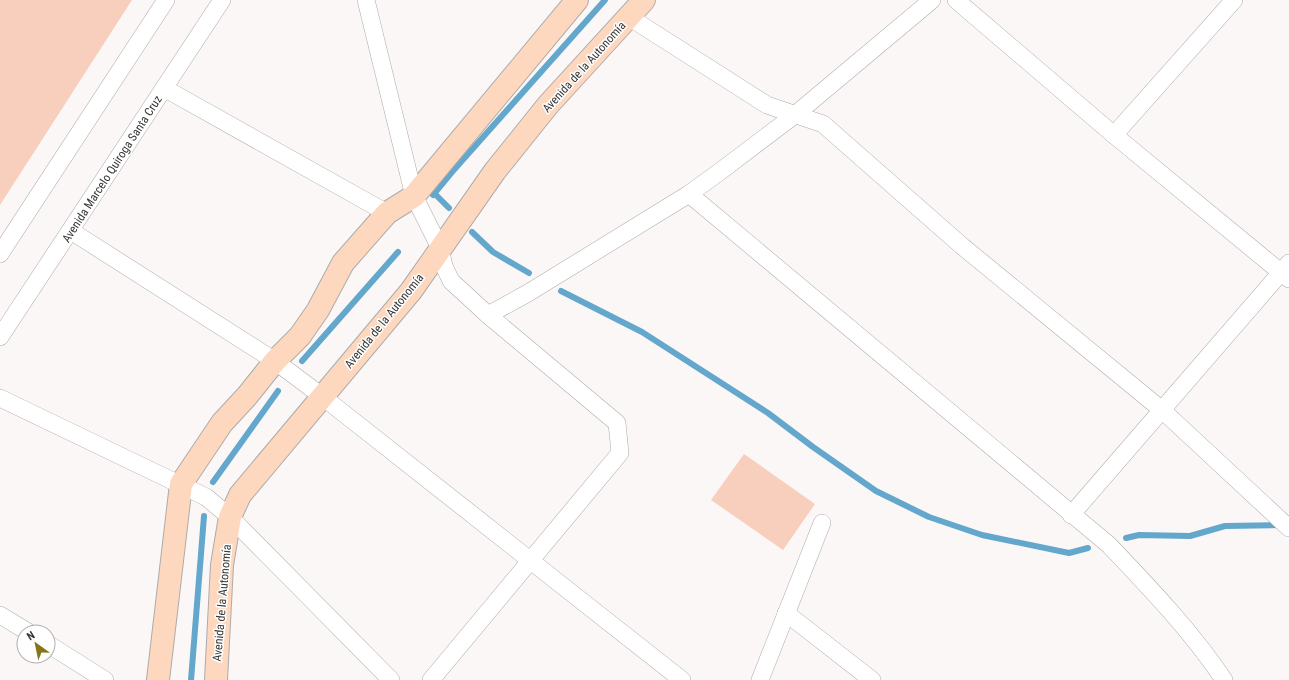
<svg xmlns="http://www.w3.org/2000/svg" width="1289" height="680" font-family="'Roboto Condensed',sans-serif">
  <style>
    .green { fill: #f8cfbc }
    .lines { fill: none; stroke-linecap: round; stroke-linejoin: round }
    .stream { stroke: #64a7cc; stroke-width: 6 }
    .street-casing { stroke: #aeabaa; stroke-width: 18 }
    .secondary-casing { stroke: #aeabaa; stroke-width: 24 }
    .street { stroke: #fff; stroke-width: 17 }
    .secondary { stroke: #fdd8bf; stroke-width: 22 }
    .labels { text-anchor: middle; stroke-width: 3; stroke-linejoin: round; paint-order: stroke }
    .street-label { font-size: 12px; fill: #383736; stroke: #fff }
  </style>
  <rect width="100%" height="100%" fill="#fbf7f6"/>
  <g class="green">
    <path d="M0,0h132l-132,205z"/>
    <path d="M744,454l71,50 -32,46 -72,-50z"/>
  </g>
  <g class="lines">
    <g class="stream">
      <path d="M435,194l14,14"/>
      <path d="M433,195l19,-23 153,-172"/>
      <path d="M472,232l21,20 36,21"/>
      <path d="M561,291l81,41 126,81 45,34 63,44 53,26 53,18 87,18 19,-5"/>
      <path d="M302,361l96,-109"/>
      <path d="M213,482l65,-91"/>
      <path d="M1126,538l13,-3 51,1 35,-10 56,-1"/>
      <path d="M191,680l13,-164"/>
    </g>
    <g class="street-casing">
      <g id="street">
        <path d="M366,0l48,196 26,52 4,18 7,15 37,34 129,108 3,30 -189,227"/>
        <path d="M956,0l158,135 175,144"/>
        <path d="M629,17l138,88 56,19 139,122 200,164 127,118"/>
        <path d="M164,88l223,125"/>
        <path d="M1114,135l120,-135"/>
        <path d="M689,194l420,351c40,42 83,87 115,135"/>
        <path d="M71,231l204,130 48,36 359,283"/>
        <path d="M0,254l166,-254"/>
        <path d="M488,315l40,-22 161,-99 29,-21 78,-59 136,-114"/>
        <path d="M0,337l222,-337"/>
        <path d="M0,398l206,99 24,20 161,163"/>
        <path d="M1071,515l218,-252"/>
        <path d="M786,613l86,67"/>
        <path d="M0,615l28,17"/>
        <path d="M48,644l57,36"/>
        <path d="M760,680l62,-157"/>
      </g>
    </g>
    <g class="secondary-casing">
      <g id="secondary">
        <path d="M158,680l23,-196 41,-61 25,-27 28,-35 25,-25 18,-26 25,-47 44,-50 27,-17 163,-196"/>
        <path d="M216,680l6,-115 8,-48 10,-22 171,-204 84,-120 53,-66 96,-105"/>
      </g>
    </g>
    <use href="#street" class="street"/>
    <use href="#secondary" class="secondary"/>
  </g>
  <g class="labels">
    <g class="street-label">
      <text transform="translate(584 67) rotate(-48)" y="4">Avenida de la Autonomía</text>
      <text transform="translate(112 169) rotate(-57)" y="4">Avenida Marcelo Quiroga Santa Cruz</text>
      <text transform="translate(384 321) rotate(-51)" y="4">Avenida de la Autonomía</text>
      <text transform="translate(222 603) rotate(-85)" y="4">Avenida de la Autonomía</text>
    </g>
  </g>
  <g transform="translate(36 644) rotate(327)"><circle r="19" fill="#ffffff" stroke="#afafaf"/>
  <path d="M0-3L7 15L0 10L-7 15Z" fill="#877518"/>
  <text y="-6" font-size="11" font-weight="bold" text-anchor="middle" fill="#383736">N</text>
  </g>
</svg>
